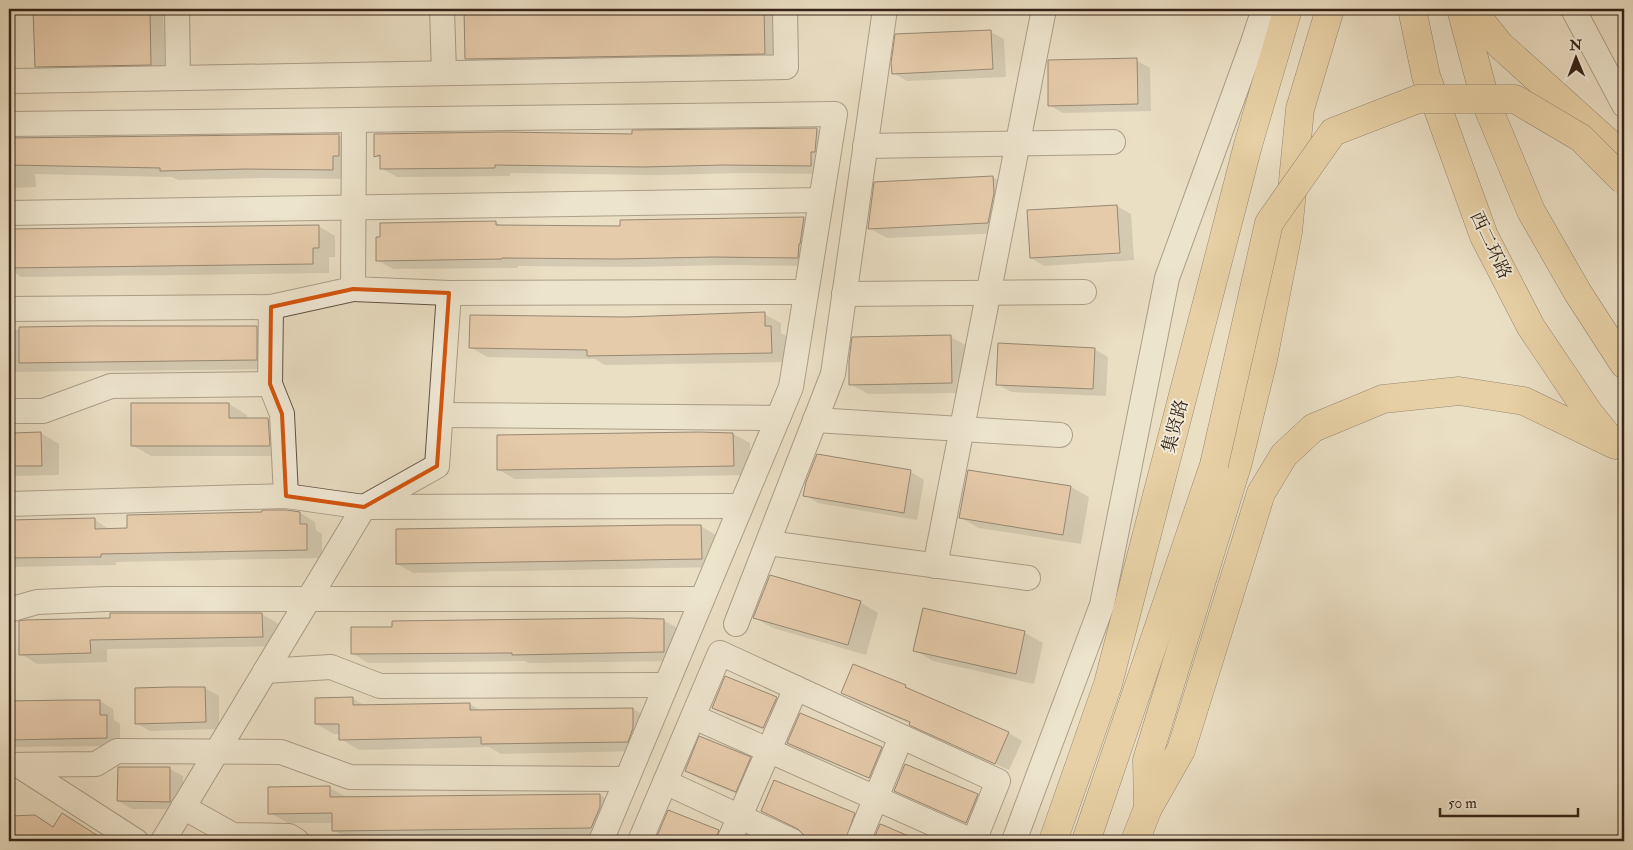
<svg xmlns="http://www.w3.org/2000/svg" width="1633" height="850" font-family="'IM FELL Double Pica','Noto Serif SC',serif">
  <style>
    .shadow { fill: #0003 }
    .building { fill: #e2b38e; stroke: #352317 }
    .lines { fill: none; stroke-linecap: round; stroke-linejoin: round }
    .minor-casing { stroke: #625242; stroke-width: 26 }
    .highway-casing { stroke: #352317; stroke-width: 29 }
    .minor { stroke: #f1ead8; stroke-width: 24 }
    .highway { stroke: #e5bf82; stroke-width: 28 }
    .highway-bridge-casing { stroke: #352317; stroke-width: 29; stroke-linecap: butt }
    .highway-bridge { stroke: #e5bf82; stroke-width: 28 }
    .marked { fill: none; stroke: #d6540d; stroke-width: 4; stroke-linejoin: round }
    .labels { text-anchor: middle; stroke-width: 4; stroke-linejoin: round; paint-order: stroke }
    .street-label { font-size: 18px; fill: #352317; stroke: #f1ead8 }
  </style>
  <rect width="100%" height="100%" fill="#eadec3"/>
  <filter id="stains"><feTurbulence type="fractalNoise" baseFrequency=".004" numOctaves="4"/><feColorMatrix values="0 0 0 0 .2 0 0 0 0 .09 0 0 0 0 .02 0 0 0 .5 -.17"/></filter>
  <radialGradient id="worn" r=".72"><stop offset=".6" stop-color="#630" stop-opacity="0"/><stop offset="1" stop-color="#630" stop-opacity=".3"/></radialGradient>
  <g class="shadow">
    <path d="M35,9h121l7,4 2,59 -115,2 -14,-8z"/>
    <path d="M466,9h311l1,52 -298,5 -14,-8z"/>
    <path d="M991,32l13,7 2,38 -99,4 -14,-8z"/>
    <path d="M1136,60l14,8 1,43 -88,2 -14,-8z"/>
    <path d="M817,129l15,9 -6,36 -85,-1 -81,2 -150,-2v3l-113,1 -16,-9v-9l-6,-3v-21h258z"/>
    <path d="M338,135l18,10 -6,34 -85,-1 -87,2 -6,-3 -137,-3 1,13 -27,1v-48z"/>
    <path d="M993,177l18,11 -5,45 -119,5 -18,-10z"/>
    <path d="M1117,206l14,8 3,46 -90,6 -13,-8 -3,-47z"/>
    <path d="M804,218l16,9 -7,39 -84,-1 -96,2 -115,-1v2l-125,1 -16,-9 118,-38 8,4 118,2v-6z"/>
    <path d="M318,226l17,10v21h-6v16l-308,4 -12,-8v-39z"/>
    <path d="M764,314l17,9v10l7,4v25l-183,3 -10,-6 -108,-2 -17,-10 155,-29z"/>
    <path d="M257,327l17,10 -1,32 -264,3v-42z"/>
    <path d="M951,337l18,10 1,46 -102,1 -18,-10z"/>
    <path d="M1094,349l14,8 -2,39 -95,-4 -14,-8z"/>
    <path d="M229,404l18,11v4h21l18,11 2,26h-137l-19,-11z"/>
    <path d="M41,433l18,11v31l-50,1v-42z"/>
    <path d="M733,434l17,9v32l-235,4 -16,-9v-34z"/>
    <path d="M911,472l13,8 -7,40 -99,-17 -13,-8z"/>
    <path d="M1071,487l18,10 -8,47 -102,-16 -18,-10z"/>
    <path d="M300,513l15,9 1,8 6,4v24l-206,4v3l-107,2v-46l85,-2 16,11 18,-1z"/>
    <path d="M701,526l16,10v31l-304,6 -16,-9z"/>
    <path d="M860,602l18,11 -12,42 -93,-27 -18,-10z"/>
    <path d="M924,610l101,23 18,10 -9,41 -101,-23 -18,-11z"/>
    <path d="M262,614l17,10v22l-172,3v13l-70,2 -16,-10 -1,-32z"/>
    <path d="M663,620l16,9 1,32 -151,2 -4,-2 -157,2 -16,-10z"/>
    <path d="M9,649l1,32h-1z"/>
    <path d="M726,678l51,20 13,8 -13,29 -50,-20 -14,-8z"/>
    <path d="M905,686l14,8 90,39 13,8 -13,29 -85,-38 -13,-8 -55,-23 -14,-8z"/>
    <path d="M205,688l14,8v33l-69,2 -14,-8v-34z"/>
    <path d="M352,698l14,8 104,-2 11,7 152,-2 18,10 -5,32 -145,3 -12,-7 -130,3 -18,-11v-5h-7l-18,-10z"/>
    <path d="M100,701l13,8 1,11 6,4v22l-111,1v-45z"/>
    <path d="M788,743l93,6 14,7 -12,28 -81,-33z"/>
    <path d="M750,758l14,8 -15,33 -49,-20 -14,-8z"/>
    <path d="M170,769l13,7v33h-51l-14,-8z"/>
    <path d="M330,788l18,10 252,-3 18,11 -8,32 -258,2 -19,-10v-7h-45l-18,-10z"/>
    <path d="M895,790l83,5 13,8 -11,27 -71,-32z"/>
    <path d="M669,811l49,20 14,8 -1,2h-74z"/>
    <path d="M762,811l92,3 14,8 -8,19h-29l-6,-2 -1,2h-17l-4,-10z"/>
    <path d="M9,812l8,5 37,11 22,-6 29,19h-96z"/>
    <path d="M749,838l8,3h-10z"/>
  </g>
  <g class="building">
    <path d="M33,9h117l1,56 -116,2z"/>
    <path d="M464,9h300l1,45 -300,5z"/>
    <path d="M991,30l2,39 -101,5 -1,-11 4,-29z"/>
    <path d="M1137,58l1,46 -90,2v-46z"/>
    <path d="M817,128l-2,24h-4v14l-87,-1 -81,2 -148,-2v3l-115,1v-14l-6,2v-23l127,-2 131,2v-4z"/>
    <path d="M339,134v22h-6v14l-87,-1 -86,2v-3l-151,-3v-27z"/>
    <path d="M993,176l1,17 -6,30 -120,6 6,-47z"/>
    <path d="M1117,205l3,48 -90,5 -3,-48z"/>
    <path d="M804,217l-4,27h-1l-1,14 -86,-1 -95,2 -115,-1v1l-126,2v-24h4v-14l116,-2v4l124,1v-6z"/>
    <path d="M319,225v23h-6v16l-304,4v-39z"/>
    <path d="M765,312v14h6l1,27 -185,3v-6l-118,-2 1,-33 155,2z"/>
    <path d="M90,326h167v34l-238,3v-36z"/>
    <path d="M951,335l1,48 -103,2v-24l3,-24z"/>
    <path d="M998,343l97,5 -2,41 -97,-4z"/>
    <path d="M131,403h98v15h39l2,28h-139z"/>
    <path d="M41,432l1,34h-33v-21h5l-1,-12z"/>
    <path d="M699,432l34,1 1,33 -237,4v-35z"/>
    <path d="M817,454l94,16 -7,43 -101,-17 3,-14z"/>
    <path d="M968,470l103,16 -8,49 -104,-17z"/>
    <path d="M262,510h24l14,2v12h7v26l-206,4v3l-92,1v-38l86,-2v11l32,-1v-13l135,-3z"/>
    <path d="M667,525h34l1,34 -306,5v-35z"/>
    <path d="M770,575l91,26 -13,44 -95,-27z"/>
    <path d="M923,608l102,23 -9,43 -103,-23z"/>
    <path d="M110,613h152l1,24 -173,3 1,13 -72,2v-34l6,-1 85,-2z"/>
    <path d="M629,618l35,1v33l-152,3v-2l-161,1v-27h41v-6z"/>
    <path d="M853,664l53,21 -1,2 104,45 -14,32 -86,-39 1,-3 -69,-29z"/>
    <path d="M725,676l52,21 -14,31 -51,-20z"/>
    <path d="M171,687h34l1,35 -71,2v-36z"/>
    <path d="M353,697v8l117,-2v7l163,-2v20l-5,14 -147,2v-7l-142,3v-16h-24v-26z"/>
    <path d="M71,700h29v15h7v23l-98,2v-39z"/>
    <path d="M800,713l82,34 -13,31 -82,-35z"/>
    <path d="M699,736l52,21 -15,35 -51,-21z"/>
    <path d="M905,764l73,30 -12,29 -72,-32z"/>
    <path d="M118,767h52v35l-53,-1z"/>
    <path d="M774,780l81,33 -10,28h-39l-3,-7 -5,-5 -37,-18z"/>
    <path d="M330,786v11l270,-3v13l-9,21 -259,3v-18l-64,1v-27z"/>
    <path d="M668,810l51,20 -4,11h-60z"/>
    <path d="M62,813l44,28h-97v-25l26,-1 18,12z"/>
    <path d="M880,824l3,1 37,16h-47z"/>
  </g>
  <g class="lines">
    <g class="minor-casing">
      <g id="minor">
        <path d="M177,9l1,69"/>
        <path d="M442,9l2,64"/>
        <path d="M1573,9l51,96"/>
        <path d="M9,79l6,2 771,-14 -1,-58"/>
        <path d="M354,120l481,-6 -44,273 -190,454"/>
        <path d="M9,124l345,-4 -1,169 96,4 -12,173 -73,41 -201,334"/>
        <path d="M865,146l248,-4"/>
        <path d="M9,213l812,-13"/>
        <path d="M449,293l357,-1"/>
        <path d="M844,294l240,-2"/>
        <path d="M9,309l262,-2"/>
        <path d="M9,411h34l68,-25 159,-2"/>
        <path d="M441,415l337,3"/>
        <path d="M815,420l245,15"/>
        <path d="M286,496l-4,-82 -12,-30 1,-77 82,-18"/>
        <path d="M9,504l277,-8 78,11 377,-1"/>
        <path d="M768,543l260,35"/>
        <path d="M935,566l109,-557"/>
        <path d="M9,610l28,-8 69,-3h596"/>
        <path d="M736,624l97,-250 52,-365"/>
        <path d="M265,671l66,-4 49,19 286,-1"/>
        <path d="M694,717l278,124"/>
        <path d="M9,765l87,-1 21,-13 164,1 69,25 277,2"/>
        <path d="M18,765l118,76"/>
        <path d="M665,782l127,59"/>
        <path d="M183,807l50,28 56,1 8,5"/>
        <path d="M640,841l80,-188 278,128 -24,60"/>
        <path d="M729,841l67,-153"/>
        <path d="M858,841l43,-104"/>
        <path d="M1014,841l88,-236 65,-327 85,-233 12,-36"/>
      </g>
    </g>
    <g class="highway-casing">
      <g id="highway">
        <path d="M1412,9l14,67 58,160 47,91 58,86 21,26"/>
        <path d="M1461,9l25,94 45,108 47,82 46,71"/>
        <path d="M1471,9l29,36 122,110 2,4"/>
        <path d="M1148,808l-1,-48 91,-298 25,-102 25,-128 12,-123 30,-100"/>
        <path d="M1053,841l55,-157 140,-539 40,-136"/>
        <path d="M1086,841l128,-376"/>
        <path d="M1135,841l13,-33 33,-58 80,-257 23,-38 29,-27 70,-29 76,-8 65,10 91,44"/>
      </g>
    </g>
    <use href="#minor" class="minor"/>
    <use href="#highway" class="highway"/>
    <g class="highway-bridge-casing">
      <path id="highway-bridge" d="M1214,465l55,-242 64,-91 85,-33h97l66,39 43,43"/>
    </g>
    <use href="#highway-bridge" class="highway-bridge"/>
  </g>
  <path d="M0 0H1633V850H0ZM353,289l96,4 -12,173 -73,41 -78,-11 -4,-82 -12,-30 1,-77z" fill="#eadec3" fill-opacity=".55" fill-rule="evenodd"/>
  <path class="marked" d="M353,289l96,4 -12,173 -73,41 -78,-11 -4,-82 -12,-30 1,-77z"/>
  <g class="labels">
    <g class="street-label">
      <text transform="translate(1491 245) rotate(65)" y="6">西二环路</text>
      <text transform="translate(1175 426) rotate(-75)" y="6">集贤路</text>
    </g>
  </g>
  <rect width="1633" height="850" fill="none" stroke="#eadec3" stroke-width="30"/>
  <rect x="10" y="10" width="1613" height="830" fill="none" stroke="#352317" stroke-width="2.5"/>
  <rect x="15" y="15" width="1603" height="820" fill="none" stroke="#352317"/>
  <g transform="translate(1576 58) rotate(359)" stroke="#f1ead8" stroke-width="4" paint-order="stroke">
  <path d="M0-4L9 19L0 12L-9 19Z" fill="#352317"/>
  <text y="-8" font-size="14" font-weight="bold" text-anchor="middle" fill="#352317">N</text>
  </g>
  <path d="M1440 808v8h138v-8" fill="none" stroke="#352317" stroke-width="2.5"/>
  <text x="1448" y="808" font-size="15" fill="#352317" stroke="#f1ead8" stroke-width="4" paint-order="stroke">50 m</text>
  <rect width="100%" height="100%" filter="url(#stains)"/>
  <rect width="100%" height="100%" fill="url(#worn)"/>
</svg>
